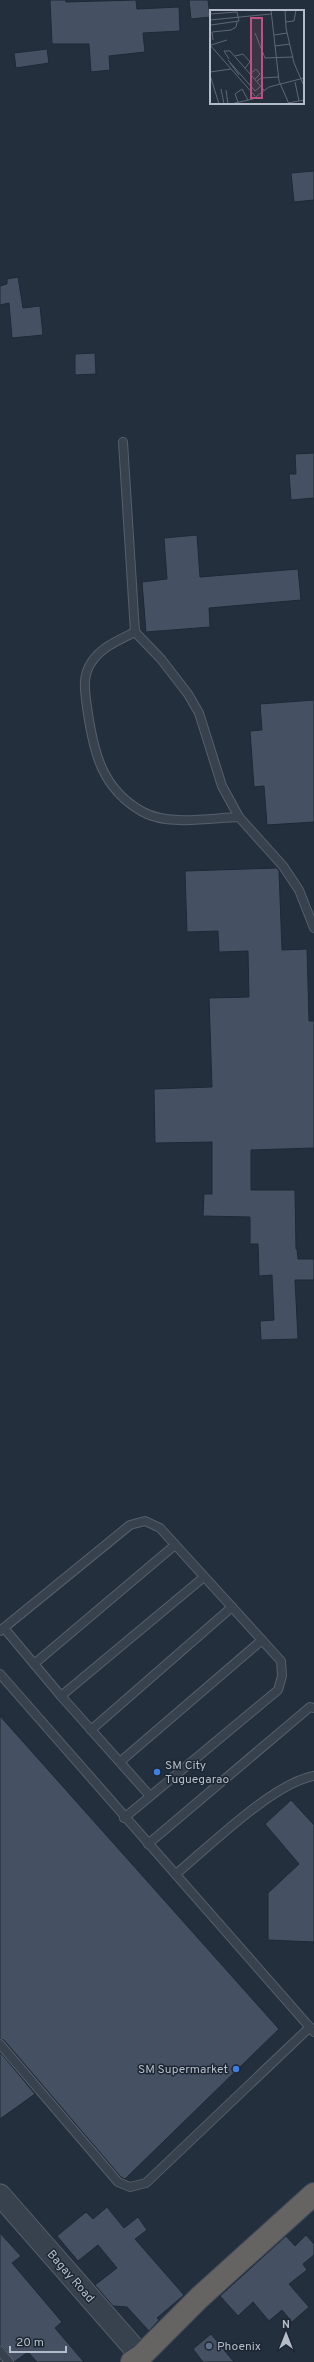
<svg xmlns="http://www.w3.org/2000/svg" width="314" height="2362" font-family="Overpass,sans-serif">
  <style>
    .building { fill: #455162; stroke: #1f2835 }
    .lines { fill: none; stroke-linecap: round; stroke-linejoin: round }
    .service-casing { stroke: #565f6c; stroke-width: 10 }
    .tertiary-casing { stroke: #565f6c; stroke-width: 23 }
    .trunk-casing { stroke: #434c59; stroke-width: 24 }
    .service { stroke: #38414e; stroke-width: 8 }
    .tertiary { stroke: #38414e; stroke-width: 21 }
    .trunk { stroke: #656462; stroke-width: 22 }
    .shop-dot { fill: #3f7fe0; stroke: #1d2633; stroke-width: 1.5 }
    .service-dot { fill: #5c6f8a; stroke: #1d2633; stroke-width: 1.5 }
    .labels { text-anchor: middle; stroke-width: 3; stroke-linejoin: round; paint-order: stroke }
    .poi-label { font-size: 12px; fill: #b4bcc9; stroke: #1d2633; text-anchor: start }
    .street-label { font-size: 12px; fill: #b4bcc9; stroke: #1d2633 }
    .inset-road { fill: none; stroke: #5e6776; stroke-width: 1 }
    .view { fill: #bd5182; fill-opacity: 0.15; stroke: #bd5182; stroke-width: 2 }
    .inset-edge { fill: none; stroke: #b4bcc9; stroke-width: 2 }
  </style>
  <rect width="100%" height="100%" fill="#242f3e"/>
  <g class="building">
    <path d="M50,0h16v2l70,-2 1,9 42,-2 1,24 -37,2 2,19 -36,4 1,14 -19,2 -2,-28h-37z"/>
    <path d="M189,0h19l2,17 -19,2z"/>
    <path d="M47,49l2,14 -33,5 -2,-15z"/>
    <path d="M314,171v29l-20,2 -3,-29z"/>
    <path d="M18,277l5,31 17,-2 3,29 -31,3 -3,-35 -9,2v-19l7,-2v-5z"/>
    <path d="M95,353l1,21 -21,1v-21z"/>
    <path d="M314,453v45l-23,2 -2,-26h7l-1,-20z"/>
    <path d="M197,535l3,42 98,-8 3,31 -92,8 1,19 -64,5 -4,-50 25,-3 -3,-41z"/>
    <path d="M314,700v122l-47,3 -3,-39 -10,1 -4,-56 12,-1 -2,-26z"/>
    <path d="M277,868l2,3 3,79 25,-1 2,72h5v127l-63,2v40h44l1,59h1l1,10h16v21h-19l3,59 -37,1 -1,-19 14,-1 -2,-45 -13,1 -1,-32h-8v-27l-47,-1 1,-22h8v-52l-57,1 -1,-54 58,-2 -3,-89 40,-1 -1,-46 -29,1 -1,-21 -31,1 -2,-61z"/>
    <path d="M0,1716l279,313 -154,150 -4,-2 -117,-137 -4,-1z"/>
    <path d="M291,1800l23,25v117l-46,-2v-47l31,-29 -34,-40z"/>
    <path d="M0,2052l35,42 -35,25z"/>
    <path d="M107,2207l17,21 14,-11 9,13 -12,9 49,56 -27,23 2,2 -10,11 -22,-24 -14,-1 -18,-21 22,-17 -19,-23 -20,16 -21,-25 29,-24 7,7z"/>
    <path d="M0,2233l21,23 -9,7 50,59 -7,6 29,34h-47l-9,-10 -14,10 -10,-14 -4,-2z"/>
    <path d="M306,2235l8,9v11l-11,9 4,6 -18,14 20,23 -17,15 -10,-12 -13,11 -16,-19 -15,14 -18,-20 66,-60 9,10z"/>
    <path d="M211,2334l23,28h-31l-10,-13z"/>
  </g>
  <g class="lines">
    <g class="service-casing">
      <g id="service">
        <path d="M123,442l12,190 26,27 27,35 11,19 23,73 17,31 44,49 16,24 15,38"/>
        <path d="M135,632c-16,8 -34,15 -44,31 -9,13 -6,29 -4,44 6,43 14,82 56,105 25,14 68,6 96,5"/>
        <path d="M4,1628l57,68 89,100"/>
        <path d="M0,1631l130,-106 15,-4 15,7 121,133 1,15 -4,14 -154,128"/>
        <path d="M34,1664l141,-119"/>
        <path d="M0,1674l314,358"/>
        <path d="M61,1696l143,-119"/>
        <path d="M91,1730l141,-123"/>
        <path d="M121,1761l141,-121"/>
        <path d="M148,1844l162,-137 4,1"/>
        <path d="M176,1874c34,-28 97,-91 138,-98"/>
        <path d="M0,2044l118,138 12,5 16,-4 164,-156"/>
        <path d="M0,2351l9,11"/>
      </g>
    </g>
    <g class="tertiary-casing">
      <path id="tertiary" d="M0,2195l141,161"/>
    </g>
    <g class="trunk-casing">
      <path id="trunk" d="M132,2362l9,-6 59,-59 114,-103"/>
    </g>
    <use href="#service" class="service"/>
    <use href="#tertiary" class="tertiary"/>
    <use href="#trunk" class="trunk"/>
  </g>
  <g class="shop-dot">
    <circle cx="157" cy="1772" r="4"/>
    <circle cx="236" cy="2069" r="4"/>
  </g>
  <circle class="service-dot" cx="209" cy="2346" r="4"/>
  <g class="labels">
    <g class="poi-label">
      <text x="165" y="1769">SM City<tspan x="165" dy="14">Tuguegarao</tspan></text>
      <text x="228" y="2073" text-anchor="end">SM Supermarket</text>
      <text x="217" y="2350">Phoenix</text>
    </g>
    <g class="street-label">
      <text transform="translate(71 2276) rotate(49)" y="4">Bagay Road</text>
    </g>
  </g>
  <g transform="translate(210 10)">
    <rect width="94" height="94" fill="#242f3e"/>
    <path class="inset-road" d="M61,0l8,71 10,23M75,0l1,18 8,35 10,23M0,4l27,-2 2,9 -28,4M0,10l61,-6M75,12l9,-1 2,-11M45,23l10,25M64,25l13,-2M3,30l-1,-8 19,-2 5,-3 1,-5M0,35l45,51M1,35l16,-5M65,36l15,-2M25,46l8,-2 7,8 -5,6M55,48l28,-1M19,49l-5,-8h6l34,39M18,50l27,31 6,-5M20,53l9,12M0,62l21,-3M40,64l6,-5 4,5 -5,5M0,65l9,29M47,71l4,-3 17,-1M85,72l4,19M11,79l3,15M16,80l2,14M28,92l-3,-8 7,-5 6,11M78,93l16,-3M21,94l22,-5 16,-12 35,-9"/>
    <path class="view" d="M41,8h11v80h-11z"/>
    <rect width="94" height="94" class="inset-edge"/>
  </g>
  <g transform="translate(286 2334)" stroke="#1d2633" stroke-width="3" paint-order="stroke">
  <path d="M0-3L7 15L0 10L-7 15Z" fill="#b4bcc9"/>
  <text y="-6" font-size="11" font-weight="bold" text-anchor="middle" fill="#b4bcc9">N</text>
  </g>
  <path d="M10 2346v6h56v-6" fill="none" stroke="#b4bcc9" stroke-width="2"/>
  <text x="16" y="2346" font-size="12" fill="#b4bcc9" stroke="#1d2633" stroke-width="3" paint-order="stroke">20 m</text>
</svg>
